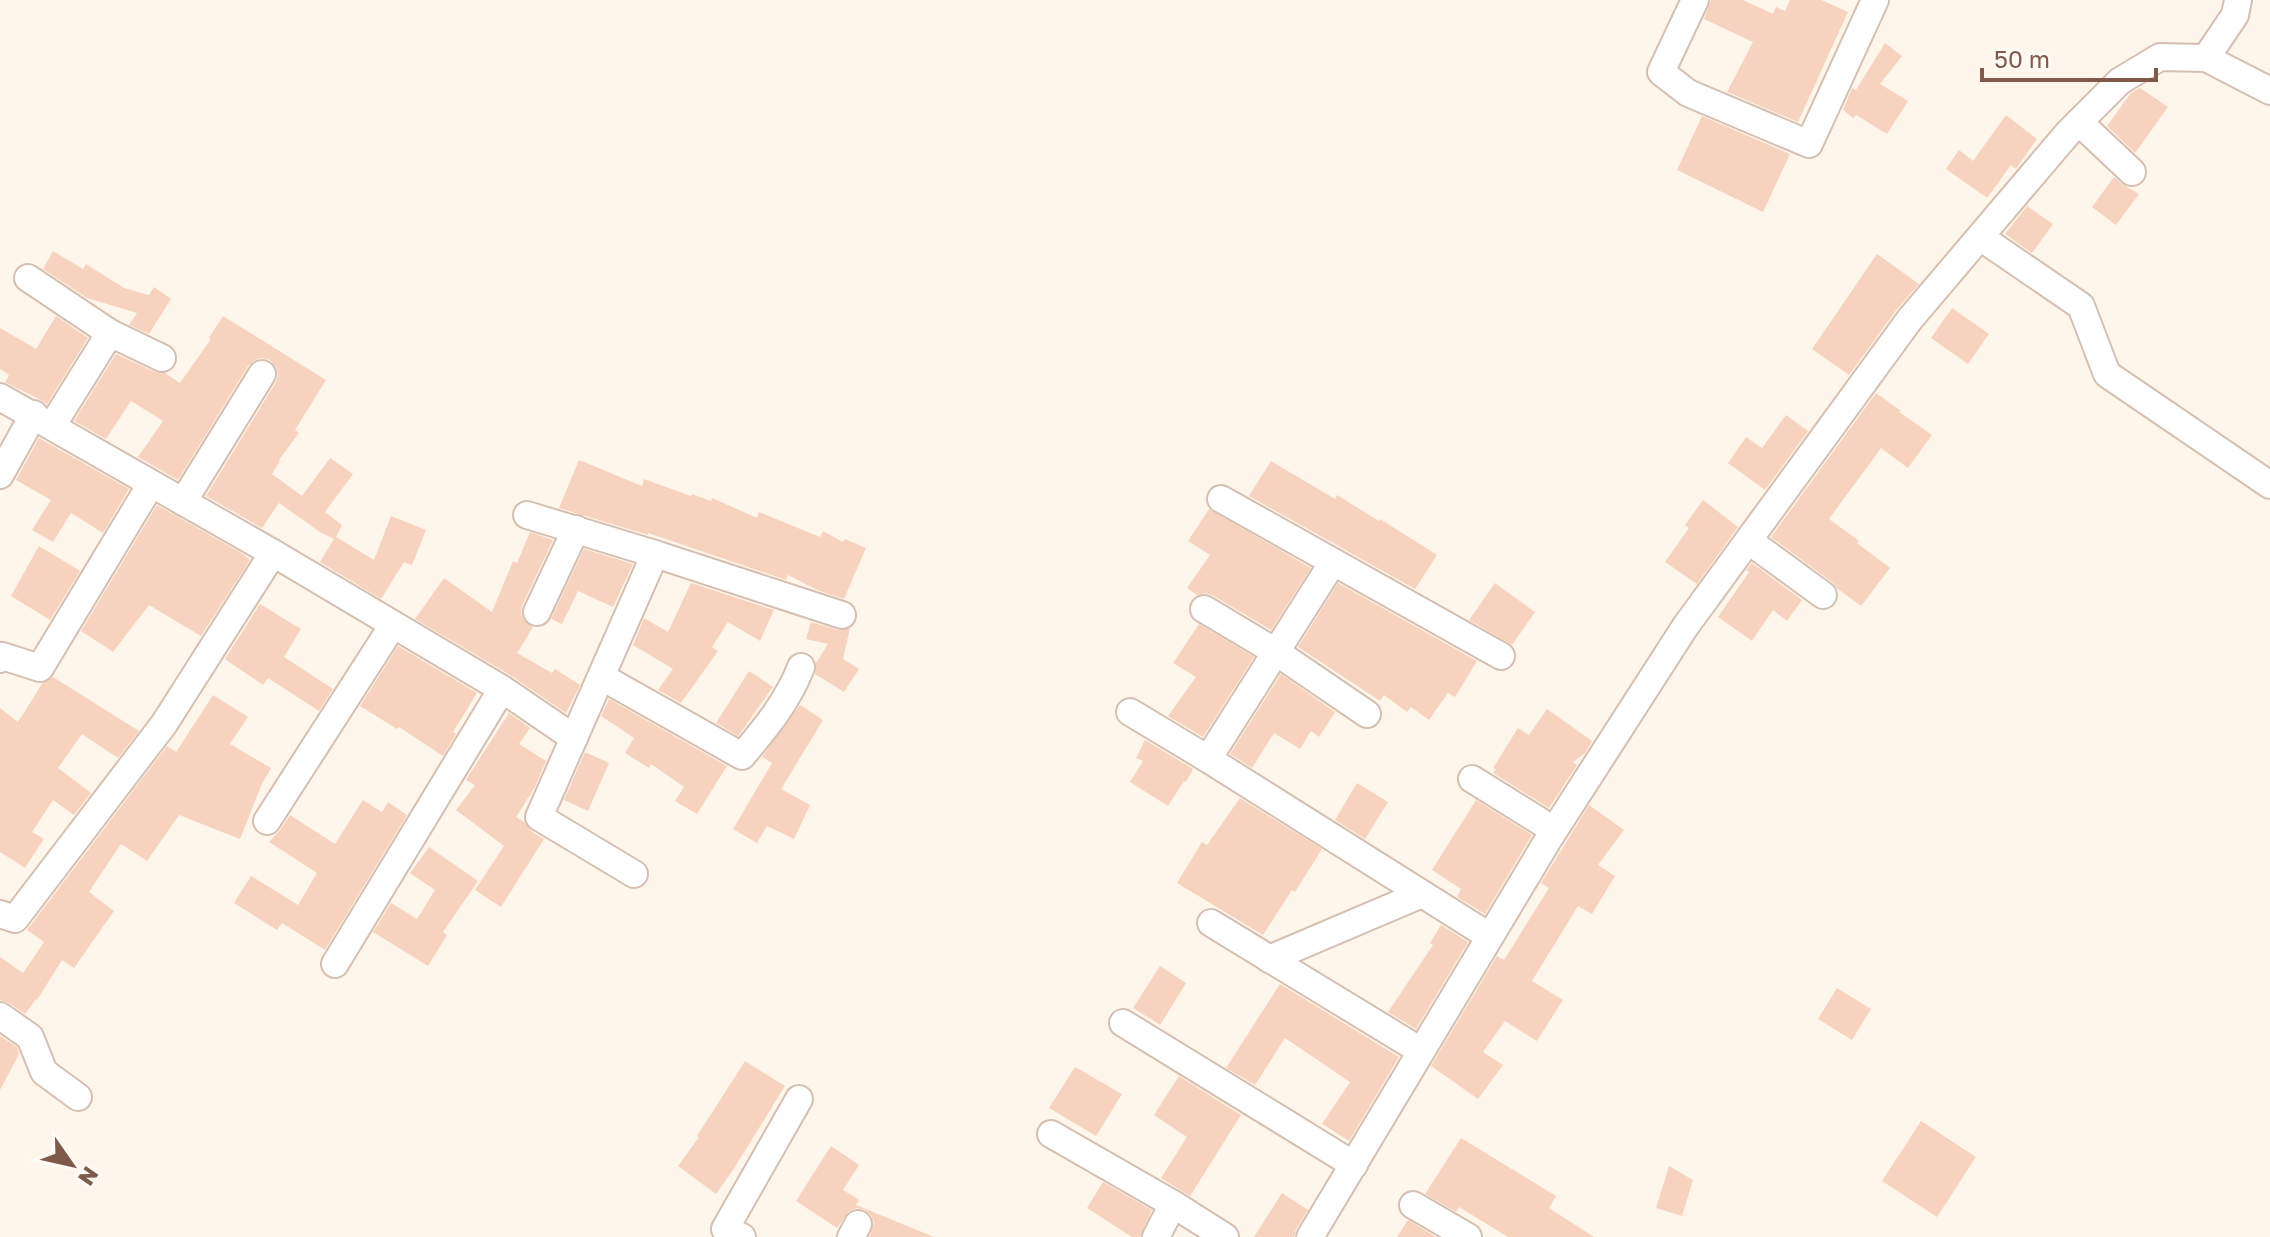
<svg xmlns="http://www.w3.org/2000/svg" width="2270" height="1237" font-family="'Golos Text',sans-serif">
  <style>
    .building { fill: #f7d3bf }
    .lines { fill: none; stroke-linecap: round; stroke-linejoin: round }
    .minor-casing { stroke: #d5bfb1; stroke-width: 30 }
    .minor { stroke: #fff; stroke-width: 26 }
  </style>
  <rect width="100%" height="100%" fill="#fef6eb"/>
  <g class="building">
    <path d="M1711,0h32l30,14 3,-7 9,4 5,-11h31l27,12 -50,110 -71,-30 26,-50 -49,-23z"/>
    <path d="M1885,43l17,13 -22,28 28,17 -21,33 -31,-19 -3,3 -10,-8 9,-22 4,2z"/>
    <path d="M2140,88l28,19 -33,46 -28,-27 23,-32z"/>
    <path d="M2006,115l31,24 -21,30 -5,-4 -24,33 -41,-29 13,-19 14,11z"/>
    <path d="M1702,116l88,38 -27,58 -86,-42z"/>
    <path d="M2114,177l8,7 17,10 -23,31 -24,-18z"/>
    <path d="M2027,206l26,18 -21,29 -27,-19z"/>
    <path d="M53,251l30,18 3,-5 38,24 25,7 5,-8 17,12 -22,35 -20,-9 8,-12 -50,-15 -44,-29z"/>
    <path d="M1877,254l42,30 -22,25 -48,66 -37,-26z"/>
    <path d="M1952,308l37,26 -21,30 -37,-26z"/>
    <path d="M56,316l32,22 -41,66 -6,-4 -36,-18 4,-7 -9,-6v-41l36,21z"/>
    <path d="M223,316l103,64 -31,50 4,3 -20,27 1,1 -8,13 30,22 28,-38 23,16 -28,38 17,13 -6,12 38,23 17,-44 35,14 -14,35 -8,-3 -23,37 -61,-37 14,-23 -14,-7 -41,-29 -17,25 -56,-32 70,-114 2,-7 -2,-8 -6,-7 -8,-2 -7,2 -7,6 -70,114 -40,-23 25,-36 -32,-20 -25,38 -32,-18 42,-67 39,18 10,1 15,10 31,-44 -2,-1z"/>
    <path d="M1876,393l25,18 -2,1 33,23 -24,33 -27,-20 -52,71 30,22 -2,2 33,25 -29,38 -23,-17 -6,-7 -61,-45z"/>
    <path d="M1786,415l22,16 -43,59 -37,-27 18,-26 16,11z"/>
    <path d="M39,438l90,51 -26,44 -32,-20 -18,29 -21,-12 19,-30 -35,-20z"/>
    <path d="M579,460l63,26 2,-7 47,17 1,-2 19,7 1,-3 45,20 2,-6 61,25 3,-6 20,11 2,-3 21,9 -22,51 -25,-8 -31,-16 -2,5 -138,-47v2l-89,-27z"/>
    <path d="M1271,461l64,38 2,-4 42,26 1,-2 57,36 -22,34 -166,-93z"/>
    <path d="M1703,500l35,27 -41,57 -32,-22 24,-34 -4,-3z"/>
    <path d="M157,505l86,49 7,6 -49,76 -52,-31 -36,47 -32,-21z"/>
    <path d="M1209,509l102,59 -40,62 -59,-35 -7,-2 -8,2 -10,-7 23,-33 -22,-14z"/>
    <path d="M530,532l23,8 -31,66 -1,8 3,6 9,7 -16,26 35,20 3,-4 25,16 -14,28 -56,-38 -95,-56 29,-41 48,34 21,-51 4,2z"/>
    <path d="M39,546l41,25 -30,49 -39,-24z"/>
    <path d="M584,549l49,15 -20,43 -35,-16 -16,33 -11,-5z"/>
    <path d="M1752,563l50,37 -15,21 -14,-11 -21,31 -34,-24 31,-45 -3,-2z"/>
    <path d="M691,583l83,27 -14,31 -32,-19 -16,25 6,4 -37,52 -23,-13 15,-21 -40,-24 11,-27 24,14z"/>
    <path d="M1338,583l139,78 -22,36 -7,-4 -19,27 -18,-13 -4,5 -23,-17 -4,6 -82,-54z"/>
    <path d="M1495,583l40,29 -23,33 -43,-25z"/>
    <path d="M260,604l41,25 -17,28 49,32 -14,22 -51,-33 -5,7 -38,-26z"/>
    <path d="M811,622l27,8 12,-2 -7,31 16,10 -15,23 -29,-18 1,-11 12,-19 -22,-5z"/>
    <path d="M1199,624l55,33 -51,80 -35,-21 28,-39 -23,-14z"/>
    <path d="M398,646l79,47 -24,39 3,2 -13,22 -44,-29 -2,2 -37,-23z"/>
    <path d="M749,671l24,16 -35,49 -22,-13z"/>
    <path d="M1281,674l54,38 -16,25 -8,-6 -11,18 -26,-16 -22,35 -22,-14z"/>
    <path d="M53,677l86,54 -21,27 -36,-24 -24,34 33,25 -17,22 -21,-15 -21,32 12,7 -19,29 -25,-16v-144l18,14 24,-38z"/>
    <path d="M213,695l35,22 -18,27 41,24 -10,18 -21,53 -61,-24 -32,46 -26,-17 -32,48 25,19 -40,57 -12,-8 -25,40 -1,-1 -11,15 -16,-11 -9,-3v-43l23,16 21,-31 -17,-12 140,-184 9,6z"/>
    <path d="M609,699l118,67 -30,48 -22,-13 9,-14 -33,-23 -2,4 -24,-15 9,-15 -33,-22z"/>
    <path d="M800,705l23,15 -42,69 29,16 -16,34 -27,-13 -10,17 -24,-14 39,-66 -10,-6z"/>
    <path d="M1547,709l45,32 -7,12 -12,9 4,3 -28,43 -56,-35 3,-4 -3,-1 25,-40 11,7z"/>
    <path d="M509,713l21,15 -11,16 27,17 -11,26 -19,30 8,5 7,9 13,8 -43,68 -26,-17 29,-44 -48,-36 19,-25 -9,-5 3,-5z"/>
    <path d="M1145,740l48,29 -7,13 -2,-1 -16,25 -38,-24 13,-21 -7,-3z"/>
    <path d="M585,752l24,11 -21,48 -24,-11z"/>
    <path d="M1357,783l31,19 -23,37 -30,-19z"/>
    <path d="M1240,798l82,51 -27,43 -3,-2 -29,45 -86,-52 25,-41 5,3z"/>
    <path d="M363,800l19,12 6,-10 19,13 -82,135 -43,-27 -5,7 -43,-27 17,-27 47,29 19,-32 -48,-31 11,-12 10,-15 45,29z"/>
    <path d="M1476,800l56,35 -47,79 -28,-17 4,-8 -29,-19z"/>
    <path d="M1589,805l35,25 -26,35 17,11 -23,38 -14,-8 -46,75 31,19 -26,41 -32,-20 -22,31 20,13 -25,34 -47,-33 66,-110 7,4 45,-72 -8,-5z"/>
    <path d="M429,847l49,34 -35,51 4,3 -19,31 -55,-34 18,-29 26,16 18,-29 -25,-17z"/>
    <path d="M1441,925l27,17 -52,87 -28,-17 45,-67 -3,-2z"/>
    <path d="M1160,966l26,17 -26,42 -27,-17z"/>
    <path d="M1280,984l119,73 -50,84 -27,-17 28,-42 -65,-44 -30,47 -29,-17z"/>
    <path d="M1837,988l34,21 -19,31 -34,-21z"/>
    <path d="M0,1036l17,11 2,7 -19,36z"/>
    <path d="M745,1061l40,25 -52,84 -17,24 -38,-28 21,-29 -2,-1z"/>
    <path d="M1075,1067l47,27 -26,42 -47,-28z"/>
    <path d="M1179,1076l62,39 -51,81 -29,-18 26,-41 -33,-22z"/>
    <path d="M1921,1121l55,36 -39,60 -55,-36z"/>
    <path d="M1461,1138l95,58 -7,12 45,29h-86l-49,-30 -3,5 -31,-18z"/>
    <path d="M831,1146l28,19 -16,25 16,10 -3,5 78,32h-65l5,-14 -3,-8 -6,-5 -8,-2 -8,3 -12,17 -41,-27z"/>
    <path d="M1669,1166l24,14 -11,36 -26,-8z"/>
    <path d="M1103,1182l49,28 -12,27h-8l-45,-29z"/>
    <path d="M1282,1193l26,17 -12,19 -2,8h-40z"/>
    <path d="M1408,1220l28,17h-39z"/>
  </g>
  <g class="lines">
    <g class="minor-casing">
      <g id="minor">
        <path d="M1695,0l-34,72 27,21 121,51 66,-144"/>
        <path d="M2206,58l29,-43 3,-15"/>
        <path d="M2079,122l53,50"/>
        <path d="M1980,237l101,69 26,68 163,111"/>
        <path d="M28,278l82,55 52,25"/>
        <path d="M0,397l273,156 229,136 72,49"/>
        <path d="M52,426l58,-93"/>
        <path d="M0,475l34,-61"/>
        <path d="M1221,499l280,157"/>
        <path d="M183,502l79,-128"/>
        <path d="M527,515l128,39"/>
        <path d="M1749,541l74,54"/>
        <path d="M1333,562l-125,197 281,177"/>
        <path d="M1204,609l72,43 91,62"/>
        <path d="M537,612l39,-83"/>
        <path d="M0,659l2,-3 38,12 111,-184"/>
        <path d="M602,677l140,79c23,-27 46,-55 59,-89"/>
        <path d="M1130,712l78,47"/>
        <path d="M1472,779l82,51"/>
        <path d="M267,821l126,-196"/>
        <path d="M634,874l-95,-57 116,-263 187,61"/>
        <path d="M0,914l15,5 149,-195 109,-171"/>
        <path d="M1211,923l210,128"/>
        <path d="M1269,959l153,-65"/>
        <path d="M335,964l167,-275"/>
        <path d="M0,1016l30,21 14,35 34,25"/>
        <path d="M1123,1023l231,142"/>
        <path d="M1051,1134l122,70 52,33"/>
        <path d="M1413,1205l55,32"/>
        <path d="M742,1237l-17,-8 74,-130"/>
        <path d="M851,1237l7,-13"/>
        <path d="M1156,1237l17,-33"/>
        <path d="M1310,1237l238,-397 137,-213 225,-308 158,-186 52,-52 40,-24 46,1 64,33"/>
      </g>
    </g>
    <use href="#minor" class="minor"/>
  </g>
  <g transform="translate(72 1165) rotate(124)" stroke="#fffaf3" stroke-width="6" paint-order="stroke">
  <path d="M0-6L14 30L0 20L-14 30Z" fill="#7d5a4a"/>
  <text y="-12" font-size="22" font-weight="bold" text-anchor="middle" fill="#7d5a4a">N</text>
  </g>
  <path d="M1982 68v12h174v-12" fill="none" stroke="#7d5a4a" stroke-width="4"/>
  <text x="1994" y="68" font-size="24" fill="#7d5a4a" stroke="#fffaf3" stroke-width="6" paint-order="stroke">50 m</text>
</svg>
